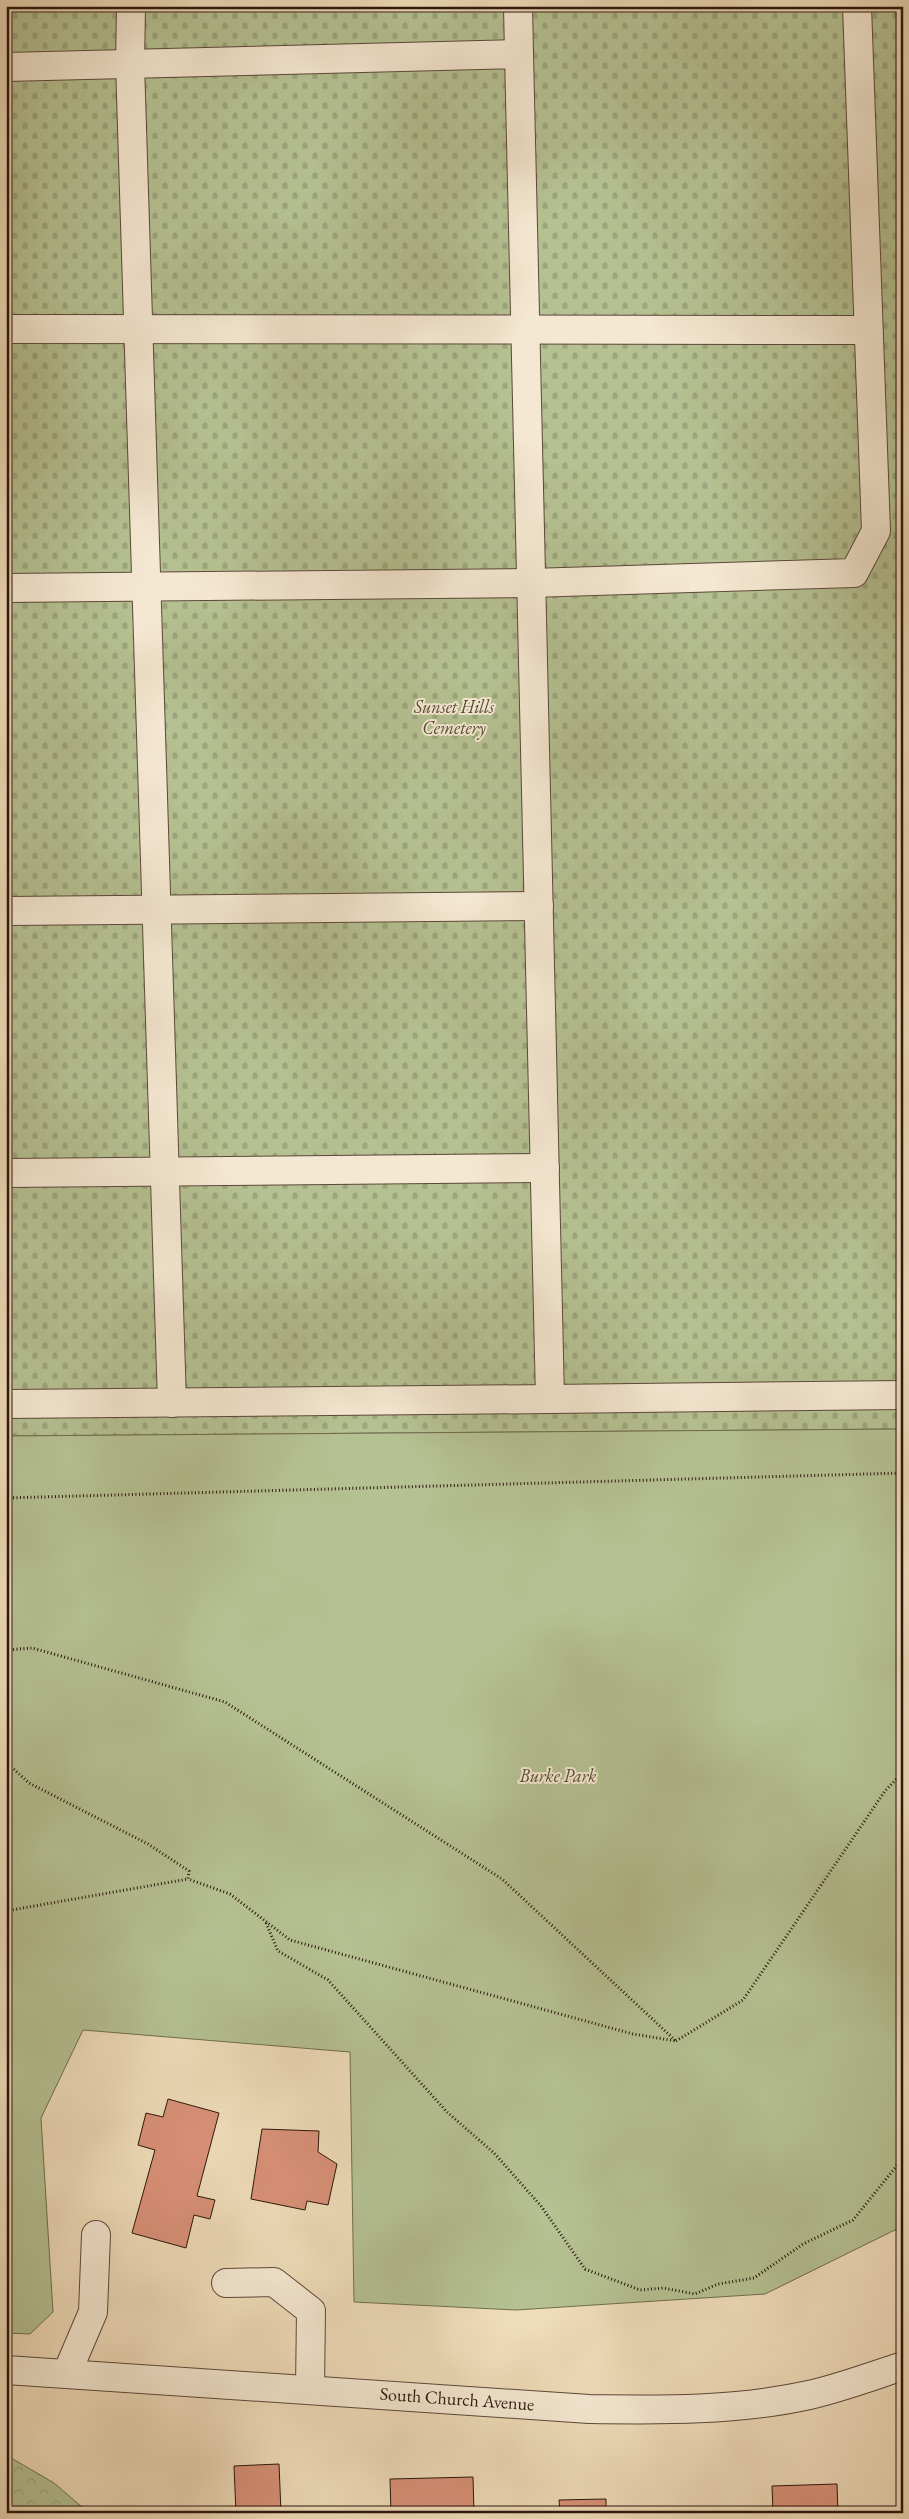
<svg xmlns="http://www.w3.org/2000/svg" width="909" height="2519" font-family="'EB Garamond',serif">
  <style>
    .forest { fill: url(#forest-crowns); stroke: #706c50 }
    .cemetery { fill: url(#cemetery-stones); stroke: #706c50 }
    .park { fill: #b5c192; stroke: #706c50 }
    .building { fill: #d89178; stroke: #2b170f }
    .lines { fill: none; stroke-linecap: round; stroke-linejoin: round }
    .minor-casing { stroke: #5c483a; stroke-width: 30 }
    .path { stroke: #2b170f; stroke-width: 3; stroke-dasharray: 1 2.5; stroke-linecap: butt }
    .minor { stroke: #f5e8d2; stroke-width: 28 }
    .labels { text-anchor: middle; stroke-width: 4; stroke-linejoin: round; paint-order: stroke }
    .park-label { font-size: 18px; font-style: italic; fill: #544a36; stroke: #f5e8d2 }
    .street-label { font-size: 18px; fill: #2b170f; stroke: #f5e8d2 }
  </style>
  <defs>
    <pattern id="forest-crowns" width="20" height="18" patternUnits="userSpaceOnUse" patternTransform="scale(1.25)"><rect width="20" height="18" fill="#b5c192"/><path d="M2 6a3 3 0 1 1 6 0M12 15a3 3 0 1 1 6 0" fill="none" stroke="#9ca57d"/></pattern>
    <pattern id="cemetery-stones" width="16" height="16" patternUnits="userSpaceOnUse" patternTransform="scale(1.25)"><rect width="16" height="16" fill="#b5c192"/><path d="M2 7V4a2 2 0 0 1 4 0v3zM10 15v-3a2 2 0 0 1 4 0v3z" fill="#9ca57d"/></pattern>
  </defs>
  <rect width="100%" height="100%" fill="#efdcb9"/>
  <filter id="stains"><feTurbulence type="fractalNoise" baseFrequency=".004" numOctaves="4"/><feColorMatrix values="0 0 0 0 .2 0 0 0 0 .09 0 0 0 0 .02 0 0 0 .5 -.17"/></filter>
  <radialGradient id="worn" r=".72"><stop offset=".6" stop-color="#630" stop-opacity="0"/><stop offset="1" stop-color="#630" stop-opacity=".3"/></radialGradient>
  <path class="forest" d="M6,2455l48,28 35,30h-83z"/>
  <path class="cemetery" d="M6,6h897v1423l-897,7z"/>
  <path class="park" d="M903,1429v797l-138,68 -249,16 -162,-8 -4,-250 -267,-22 -42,88 12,194 -23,22 -24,-1v-897z"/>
  <g class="building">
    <path d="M168,2099l51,14 -22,83 18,4 -5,19 -16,-4 -8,33 -54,-15 23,-83 -17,-5 8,-32 17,4z"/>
    <path d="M262,2129l57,2 -1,21 19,12 -9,41 -21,-4 -2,9 -54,-11z"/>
    <path d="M279,2464l2,49h-45l-2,-47z"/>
    <path d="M473,2477l1,36h-83l-1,-34z"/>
    <path d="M837,2484l1,29h-65l-1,-27z"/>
    <path d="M606,2499v14h-46l-1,-13z"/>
  </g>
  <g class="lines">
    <g class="minor-casing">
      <g id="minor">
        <path d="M131,6l-1,58 42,1339"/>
        <path d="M518,6l1,48"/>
        <path d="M6,67l513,-13 31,1345 -544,5"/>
        <path d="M6,329l862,1"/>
        <path d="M6,588l525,-5 323,-10 22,-42 -19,-525"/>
        <path d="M6,911l533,-5"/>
        <path d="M6,1173l539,-5"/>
        <path d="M550,1399l353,-4"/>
        <path d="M226,2283l48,-1 37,29 -1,77"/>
        <path d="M6,2370l583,39c73,1 148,2 220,-14 31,-7 63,-19 94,-29"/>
        <path d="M67,2373l26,-61 3,-77"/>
      </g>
    </g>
    <g class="path">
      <path d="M6,1498l897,-25"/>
      <path d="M6,1650l26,-2 193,54 277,177 174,162 -43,-7 -343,-94 -60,-46 -42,-15"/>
      <path d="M6,1762l23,21 119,61 41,27 -1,8 -182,32"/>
      <path d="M266,1923l12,28 50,29 119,132 47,41 47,53 44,63 55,21 23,-2 32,6 23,-10 36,-6 49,-34 50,-24 50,-62"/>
      <path d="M676,2041l67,-41 142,-209 18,-19"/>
    </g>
    <use href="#minor" class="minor"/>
  </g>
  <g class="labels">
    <g class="park-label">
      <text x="454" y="713">Sunset Hills<tspan x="454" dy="21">Cemetery</tspan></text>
      <text x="558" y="1782">Burke Park</text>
    </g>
    <g class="street-label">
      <text transform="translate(457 2399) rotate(4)" y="6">South Church Avenue</text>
    </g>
  </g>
  <rect width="909" height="2519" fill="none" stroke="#efdcb9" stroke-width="25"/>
  <rect x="8" y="8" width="894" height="2504" fill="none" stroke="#2b170f" stroke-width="2.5"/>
  <rect x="12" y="12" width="884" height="2494" fill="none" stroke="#2b170f"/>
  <rect width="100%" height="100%" filter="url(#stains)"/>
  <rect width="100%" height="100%" fill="url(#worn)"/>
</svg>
